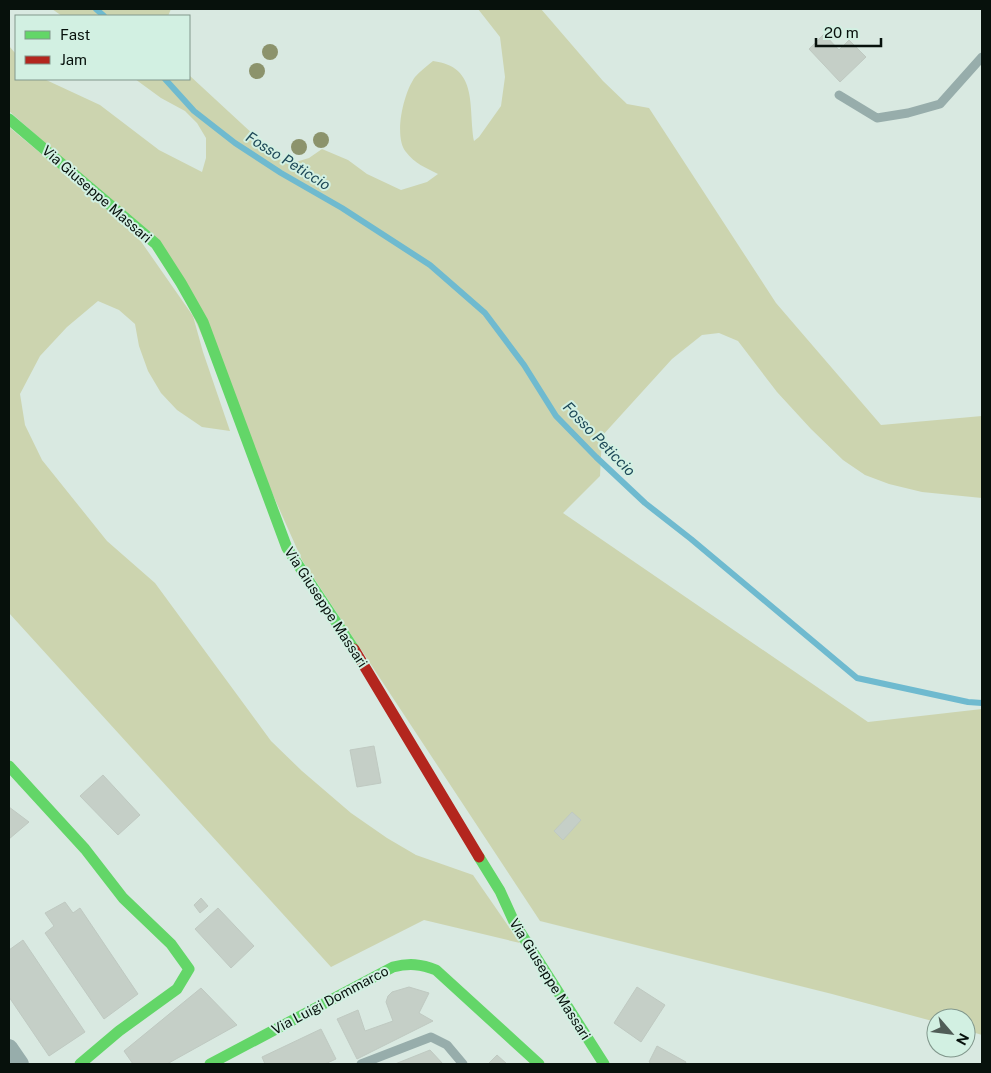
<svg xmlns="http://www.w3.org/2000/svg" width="991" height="1073" font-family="'Public Sans',sans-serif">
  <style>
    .green { fill: #ccd4af }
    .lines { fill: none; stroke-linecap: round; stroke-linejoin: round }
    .stream { stroke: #6fbacf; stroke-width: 6 }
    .building { fill: #c5cfc7; stroke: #bfc9c1 }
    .lane { stroke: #97adab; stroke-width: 9 }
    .street { stroke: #97adab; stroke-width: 18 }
    .fast { stroke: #63d668; stroke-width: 11 }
    .jam { stroke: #b3261e; stroke-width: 11 }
    .tree { fill: #8c936c }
    .labels { text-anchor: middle; stroke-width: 4; stroke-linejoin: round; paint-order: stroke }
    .street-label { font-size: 14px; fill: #07110c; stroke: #d2f0e2 }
    .water-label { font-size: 15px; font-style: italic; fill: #1e4958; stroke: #d2f0e2 }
  </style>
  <rect width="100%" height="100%" fill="#d9e9e1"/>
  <g class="green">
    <path d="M52,9h119l-3,7h-106z"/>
    <path d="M478,9h63l62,72 24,23 22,4 127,195 105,122 101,-9v82l-60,-6 -33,-8 -24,-9 -22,-15 -32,-31 -34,-37 -39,-51 -19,-8 -17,2 -30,24 -70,77 -2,40 -37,37 305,209 114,-13v326l-16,-5v-12h-30v4l-104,-28 -292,-73 -238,-361 -139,-312 -154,-137v-65l7,8v25h28l56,26 59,45 43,22 4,-14v-20l-9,-15 -12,-12 -24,-13 -26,-19h54v-4l66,61 18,20 16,8 20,-6 13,-9 26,11 19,14 34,16 26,-8 11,-8c-12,-6 -24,-11 -32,-22 -13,-16 -2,-60 9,-75 5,-6 12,-11 18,-16 46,6 35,45 41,80l5,-4 22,-31 4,-29 -5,-40z"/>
    <path d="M9,127l124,103 60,86 10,36 27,79 -28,-4 -25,-17 -16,-17 -13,-22 -9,-25 -4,-22 -16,-14 -21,-9 -31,26 -27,29 -20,38 5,31 17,35 65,81 48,42 116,158 31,30 49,42 36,25 29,17 57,20 47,68 -96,-23 -93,47 -322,-354z"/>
  </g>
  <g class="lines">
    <g class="stream">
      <path d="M96,9l8,7"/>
      <path d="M165,79l29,32 41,32 46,30 61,35 88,57 55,48 39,52 32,51 40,41 49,46 46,36 166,139 111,24 14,1"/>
    </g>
  </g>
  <g class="building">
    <path d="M824,34l15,16 10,-10 17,17 -26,25 -31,-33z"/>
    <path d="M374,746l7,37 -24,4 -7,-37z"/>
    <path d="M103,775l37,40 -22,20 -38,-39z"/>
    <path d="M9,807l20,15 -20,17z"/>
    <path d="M572,812l9,8 -18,20 -9,-9z"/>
    <path d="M201,898l7,8 -8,7 -6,-8z"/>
    <path d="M65,902l8,11 7,-5 58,86 -34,25 -59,-86 9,-7 -9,-13z"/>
    <path d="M218,908l36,38 -23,22 -36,-39z"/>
    <path d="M23,940l62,92 -36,24 -40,-59v-47z"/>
    <path d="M409,987l20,6 -10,20 14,8 -76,38 -20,-40 21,-9 7,21 28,-10 -7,-19 2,-6 4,-4z"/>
    <path d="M637,987l28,18 -24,37 -27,-19z"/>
    <path d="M201,988l36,37 -70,39h-34l-9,-13z"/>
    <path d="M321,1029l15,30 -11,5h-60l-3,-7z"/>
    <path d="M657,1046l29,16 -1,2h-33l-3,-2z"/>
    <path d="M430,1050l13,14h-48z"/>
    <path d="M497,1055l10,9h-19z"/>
  </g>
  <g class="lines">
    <g class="lane">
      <path d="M839,95l38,23 31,-5 32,-9 42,-47"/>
      <path d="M361,1064l70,-27 16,8 16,19"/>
    </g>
    <path class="street" d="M9,1048l11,16"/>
    <g class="fast">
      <path d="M9,119l147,125 25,39 22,39 84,226 67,101"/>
      <path d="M9,766l76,83 38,49 48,46 18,25 -12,20 -58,42 -39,33"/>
      <path d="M479,857l21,34 15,33 89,140"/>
      <path d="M210,1064l183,-97c16,-4 28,-3 43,3l103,94"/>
    </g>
    <path class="jam" d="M354,649l125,208"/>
  </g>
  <g class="tree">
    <circle cx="270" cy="52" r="8"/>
    <circle cx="257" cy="71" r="8"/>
    <circle cx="321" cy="140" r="8"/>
    <circle cx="299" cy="147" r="8"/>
  </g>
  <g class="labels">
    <g class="street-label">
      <text transform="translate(97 194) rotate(41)" y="5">Via Giuseppe Massari</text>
      <text transform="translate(326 607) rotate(57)" y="5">Via Giuseppe Massari</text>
      <text transform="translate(550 979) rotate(58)" y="5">Via Giuseppe Massari</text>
      <text transform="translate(330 1000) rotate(-28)" y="5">Via Luigi Dommarco</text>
    </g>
    <g class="water-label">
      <text transform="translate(288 161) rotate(32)" y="5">Fosso Peticcio</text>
      <text transform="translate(599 439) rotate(46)" y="5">Fosso Peticcio</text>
    </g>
  </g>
  <rect width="991" height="1073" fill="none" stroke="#07110c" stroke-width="20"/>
  <rect x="15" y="15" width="175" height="65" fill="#d2f0e2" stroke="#81978c"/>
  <rect x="25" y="31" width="25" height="8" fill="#63d668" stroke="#81978c"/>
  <text x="60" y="40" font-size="15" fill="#07110c">Fast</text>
  <rect x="25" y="56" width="25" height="8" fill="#b3261e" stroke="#81978c"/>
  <text x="60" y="65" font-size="15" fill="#07110c">Jam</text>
  <g transform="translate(951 1033) rotate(118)"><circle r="24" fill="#d2f0e2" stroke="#81978c"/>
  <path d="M0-4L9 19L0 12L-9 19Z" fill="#505d57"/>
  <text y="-8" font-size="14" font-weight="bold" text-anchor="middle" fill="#07110c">N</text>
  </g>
  <path d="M816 38v8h65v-8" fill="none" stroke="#07110c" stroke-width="2.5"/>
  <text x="824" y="38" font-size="15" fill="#07110c" stroke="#d2f0e2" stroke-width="4" paint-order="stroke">20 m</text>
</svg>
